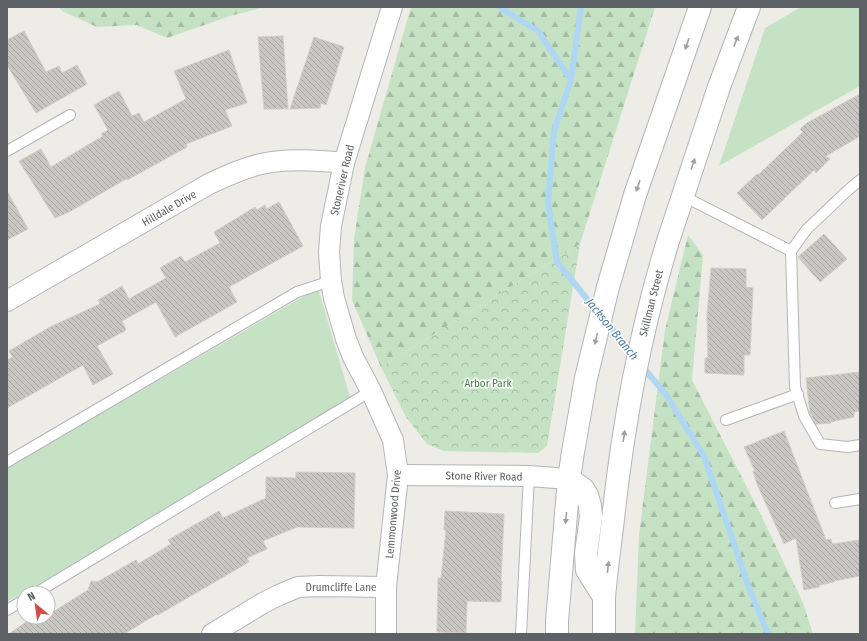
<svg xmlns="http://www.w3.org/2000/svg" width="867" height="641" font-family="'Fira Sans Condensed',sans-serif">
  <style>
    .green { fill: #c6e2c5 }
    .forest { fill: url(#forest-firs) }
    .park { fill: url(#park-crowns) }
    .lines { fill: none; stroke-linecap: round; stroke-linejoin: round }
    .stream { stroke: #afd7f4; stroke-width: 6 }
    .building { fill: url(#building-back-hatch); stroke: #d2cdc5 }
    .service-casing { stroke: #b3b5b9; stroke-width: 12 }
    .minor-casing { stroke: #b3b5b9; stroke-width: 22 }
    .secondary-casing { stroke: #b2b5b8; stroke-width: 24 }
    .service { stroke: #fff; stroke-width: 10 }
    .minor { stroke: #fff; stroke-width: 20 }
    .secondary { stroke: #fff; stroke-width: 22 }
    .oneway { fill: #9ea0a2 }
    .labels { text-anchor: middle; stroke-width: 3; stroke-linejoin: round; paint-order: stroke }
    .street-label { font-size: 11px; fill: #5d6064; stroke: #fff }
    .park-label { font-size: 11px; fill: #408042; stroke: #fff }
    .water-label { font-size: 12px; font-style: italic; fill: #4e79a5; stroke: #fff }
  </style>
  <defs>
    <pattern id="forest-firs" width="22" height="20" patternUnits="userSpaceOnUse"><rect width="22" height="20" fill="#c6e2c5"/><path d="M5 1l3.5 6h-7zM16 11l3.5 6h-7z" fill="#a4bba4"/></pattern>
    <pattern id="park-crowns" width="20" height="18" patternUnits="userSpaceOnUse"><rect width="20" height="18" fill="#c6e2c5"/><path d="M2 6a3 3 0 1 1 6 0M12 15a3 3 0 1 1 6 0" fill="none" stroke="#a4bba4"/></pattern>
    <pattern id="building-back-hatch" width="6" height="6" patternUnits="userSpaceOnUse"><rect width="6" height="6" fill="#c9c7c2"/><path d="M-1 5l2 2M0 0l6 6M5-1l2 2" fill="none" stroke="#a6a5a1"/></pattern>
  </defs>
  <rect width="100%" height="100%" fill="#eeece6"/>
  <g class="green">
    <path d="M801,7h59v79l-141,80 46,-138z"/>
    <path d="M318,288l35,119 -346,195v-134z"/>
  </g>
  <g class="forest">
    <path d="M59,7h206l-35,9 -63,22 -30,-13 -40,2 -35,-16z"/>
    <path d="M411,7h244l-75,237 -199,123 -29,-67 2,-61 11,-71z"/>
    <path d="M688,235l15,20 -11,125 66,129 45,94 10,31h-178l4,-99 26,-205z"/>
  </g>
  <path class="park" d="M580,244l-33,202 -9,7 -94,-2 -17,-7 -21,-27 -25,-50z"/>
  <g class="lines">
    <g class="stream">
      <path d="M499,7l39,24 33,49"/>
      <path d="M581,7l-10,73 -17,51 -6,72 9,59 40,49"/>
      <path d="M606,321l28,35"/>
      <path d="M642,366l25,30 37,60 44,129 20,49"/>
    </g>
  </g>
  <g class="building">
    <path d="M24,31l22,41 13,-6 3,7 15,-8 10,19 -51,29 -29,-48v-25z"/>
    <path d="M283,36l5,73h-24l-6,-72z"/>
    <path d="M314,37l30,10 -18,58 -5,-2 -1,5 -30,1z"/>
    <path d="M229,50l18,53 -22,7 7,16 -46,18 1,3 -60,33 -1,-1 -57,33 -14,6 -36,-57 22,-12 10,18 52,-31 -2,-2 7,-4 -14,-25 25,-14 13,25 7,-3 5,9 42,-23 -12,-28z"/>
    <path d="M860,94v42l-34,20 4,3 -14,14 -2,-3 -52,50 -25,-27 20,-19 1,1 45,-43 -3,-3 7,-6z"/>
    <path d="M7,191l21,38 -21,11z"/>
    <path d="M279,202l24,44 -74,41 8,15 -62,35 -19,-35 -34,19 4,9 -29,16 16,28 -20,11 -10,-20 -76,43v-48l6,-3 -4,-6 41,-24 50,-23 -2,-4 24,-14 7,13 37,-21 -6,-10 21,-12 4,6 35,-19 -6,-11 41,-25 2,3 8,-5 2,4z"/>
    <path d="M824,234l23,25 -27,23 -22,-25z"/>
    <path d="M711,268l35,1v18l7,1 -3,67h-6v20l-39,-2v-15h3l-1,-43z"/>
    <path d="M860,372v39l-6,1v5l-24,5 1,1 -15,1 -6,-11 -4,-35z"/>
    <path d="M784,431l42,109 5,-1 1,5 28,-4v36l-26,5v1l-15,3 1,2 -16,3 -8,-52 -12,6 -27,-60 -4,-13h2l-11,-24z"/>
    <path d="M296,472l59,1 -1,55 -57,-1 -34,14 4,8 -20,9 2,4 -91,53 -1,-1 -33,20h-115l24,-17h15v-2l40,-25 3,-9 6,1 39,-22 2,4 33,-20 -3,-4 51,-29 4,7 43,-20v-21l30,1z"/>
    <path d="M445,511l59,3 -3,67h1l-1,21 -34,-1 -1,32 -29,-1 1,-54h3l5,-48h-2z"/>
  </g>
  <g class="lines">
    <g class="service-casing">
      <g id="service">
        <path d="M7,151l63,-36"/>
        <path d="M860,180l-13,11 -40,38 -16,22 4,136 9,29 16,28 28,3 12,-2"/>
        <path d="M683,196l108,55"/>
        <path d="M726,420l72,-26"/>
        <path d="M7,462l290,-170 34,-11"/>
        <path d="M835,503l25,-4"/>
        <path d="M36,593l335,-202"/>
        <path d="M7,610l17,-10"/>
        <path d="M521,634l8,-158"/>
      </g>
    </g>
    <g class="minor-casing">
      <g id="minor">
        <path d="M7,301l202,-117c17,-8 34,-16 52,-20 27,-6 56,-4 83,-1"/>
        <path d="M398,475l131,1 40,3"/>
        <path d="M212,634l51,-31 16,-8 19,-8 21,-1 67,1"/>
        <path d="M386,634v-47l12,-112 -5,-35 -22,-49 -18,-34 -7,-18 -12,-41 -3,-17 -2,-29 2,-26 13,-63 48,-156"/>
      </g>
    </g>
    <g class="secondary-casing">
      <g id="secondary">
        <path d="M569,479l14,10 4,6 3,11 1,11 -5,36 1,17 17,27"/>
        <path d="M557,634v-13l12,-142 4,-27 13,-74 22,-91 27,-92 65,-188"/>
        <path d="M604,634c0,-12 0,-24 0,-36 2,-26 6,-53 9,-79 10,-94 27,-187 55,-278l51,-154 30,-80"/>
      </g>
    </g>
    <use href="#service" class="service"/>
    <use href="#minor" class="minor"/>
    <use href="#secondary" class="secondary"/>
  </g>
  <defs><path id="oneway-solid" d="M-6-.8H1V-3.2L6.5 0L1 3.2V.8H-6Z"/></defs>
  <g class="oneway">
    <use href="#oneway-solid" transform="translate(736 41) rotate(-69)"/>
    <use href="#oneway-solid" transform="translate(687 44) rotate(109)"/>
    <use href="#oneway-solid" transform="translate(693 164) rotate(-71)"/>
    <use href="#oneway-solid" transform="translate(638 186) rotate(109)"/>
    <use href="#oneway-solid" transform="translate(596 339) rotate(103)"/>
    <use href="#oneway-solid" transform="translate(624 436) rotate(-81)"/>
    <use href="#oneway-solid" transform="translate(566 518) rotate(95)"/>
    <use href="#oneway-solid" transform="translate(608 567) rotate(-84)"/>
  </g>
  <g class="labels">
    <g class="street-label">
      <text transform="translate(342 180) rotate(-77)" y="4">Stoneriver Road</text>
      <text transform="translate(169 208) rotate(-30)" y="4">Hilldale Drive</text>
      <text transform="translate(651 303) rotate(-76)" y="4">Skillman Street</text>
      <text transform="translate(484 476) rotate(1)" y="4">Stone River Road</text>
      <text transform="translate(393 514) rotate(-85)" y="4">Lemmonwood Drive</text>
      <text x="341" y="591">Drumcliffe Lane</text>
    </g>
    <g class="park-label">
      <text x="488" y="387">Arbor Park</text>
    </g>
    <g class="water-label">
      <text transform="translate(612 329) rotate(51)" y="4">Jackson Branch</text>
    </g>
  </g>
  <rect width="867" height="641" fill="none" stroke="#5d6064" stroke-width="16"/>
  <g transform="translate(36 605) rotate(331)"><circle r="19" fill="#ffffff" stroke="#bebfc1"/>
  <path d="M0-3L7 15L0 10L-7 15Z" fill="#d34e46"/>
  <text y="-6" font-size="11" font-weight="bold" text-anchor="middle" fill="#5d6064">N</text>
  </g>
</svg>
